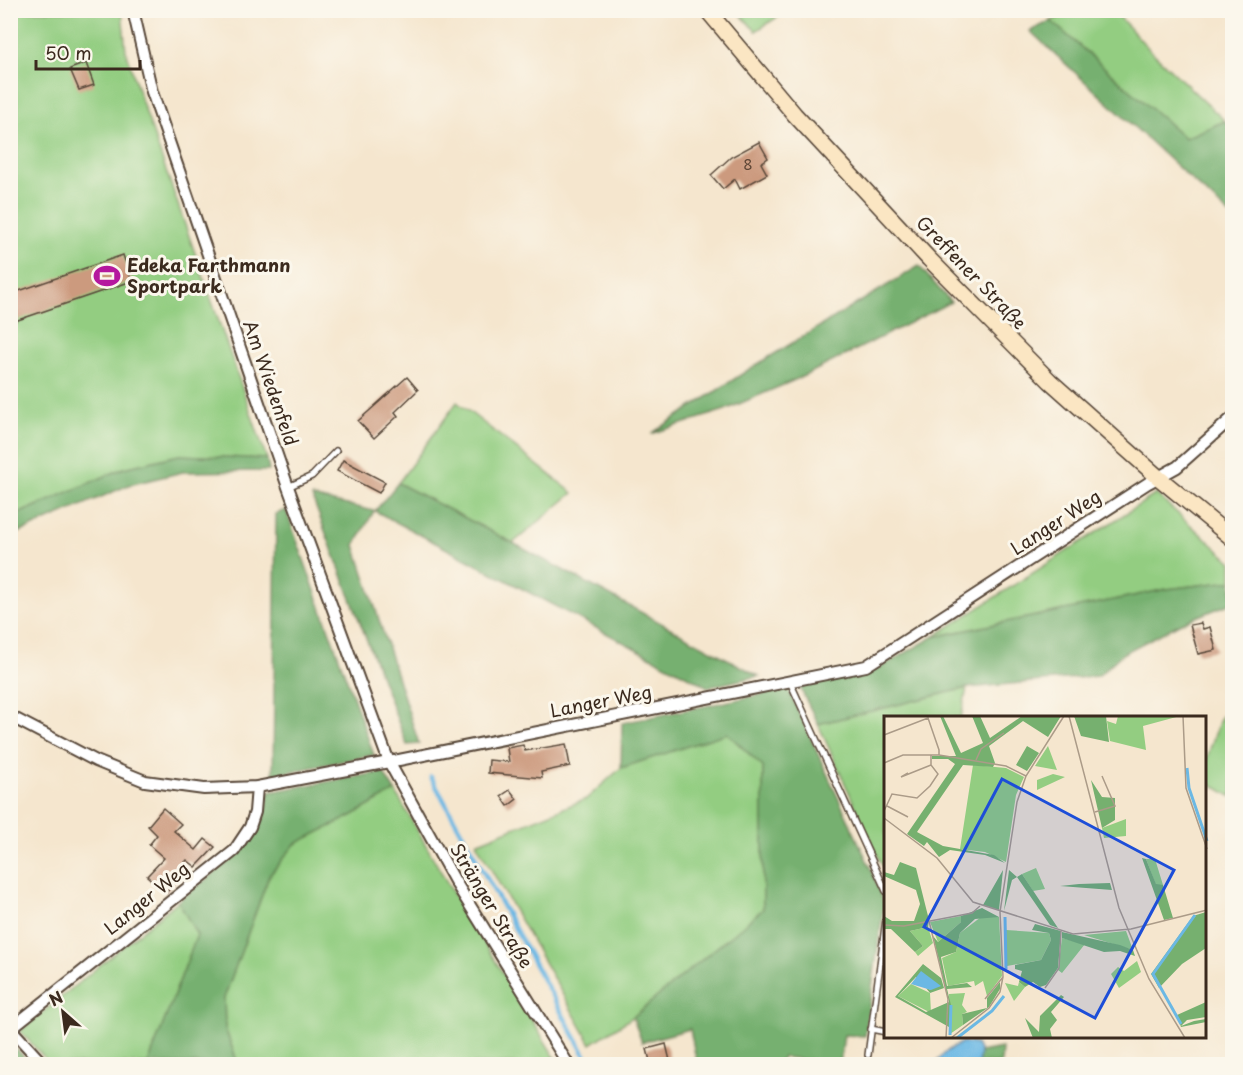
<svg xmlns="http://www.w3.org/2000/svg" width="1243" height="1075" font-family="'Playpen Sans',sans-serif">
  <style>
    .green { fill: #93cd81; stroke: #677c50; stroke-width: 1.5 }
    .forest { fill: #76b06f; stroke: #586d46; stroke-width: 1.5 }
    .water { fill: #6bb8e4; stroke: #537181; stroke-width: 1.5 }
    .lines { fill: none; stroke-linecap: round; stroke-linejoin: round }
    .stream { stroke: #6bb8e4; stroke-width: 4.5 }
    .building { fill: #cc9a7e }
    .lane-casing { stroke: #574638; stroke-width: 8 }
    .street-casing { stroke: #574638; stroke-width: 14 }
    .secondary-casing { stroke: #574638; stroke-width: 18 }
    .lane { stroke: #fff; stroke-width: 5 }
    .street { stroke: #fff; stroke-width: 10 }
    .secondary { stroke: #fbe6c3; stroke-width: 15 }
    .labels { text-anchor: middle; stroke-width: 6; stroke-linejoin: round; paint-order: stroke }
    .number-label { font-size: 15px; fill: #5f4636 }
    .poi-label { font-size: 18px; font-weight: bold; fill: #3b2a1e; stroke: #fbf7ec; text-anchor: start }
    .street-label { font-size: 18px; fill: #3b2a1e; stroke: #fbf7ec }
    .inset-river { fill: none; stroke: #6bb8e4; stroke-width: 3 }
    .inset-road { fill: none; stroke: #ab9b88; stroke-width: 1.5 }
    .view { fill: #1d4ed8; fill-opacity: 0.15; stroke: #1d4ed8; stroke-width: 3 }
    .inset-edge { fill: none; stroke: #3b2a1e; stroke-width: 3 }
  </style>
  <rect width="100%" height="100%" fill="#fbf7ec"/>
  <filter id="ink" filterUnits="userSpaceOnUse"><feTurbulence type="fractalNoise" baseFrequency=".0167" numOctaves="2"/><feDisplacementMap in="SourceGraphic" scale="12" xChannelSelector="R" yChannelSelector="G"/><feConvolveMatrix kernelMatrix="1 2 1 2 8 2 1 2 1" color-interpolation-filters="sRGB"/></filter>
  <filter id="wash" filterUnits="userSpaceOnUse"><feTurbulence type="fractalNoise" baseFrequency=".008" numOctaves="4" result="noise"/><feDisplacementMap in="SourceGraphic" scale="24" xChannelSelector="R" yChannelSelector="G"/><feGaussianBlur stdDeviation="1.35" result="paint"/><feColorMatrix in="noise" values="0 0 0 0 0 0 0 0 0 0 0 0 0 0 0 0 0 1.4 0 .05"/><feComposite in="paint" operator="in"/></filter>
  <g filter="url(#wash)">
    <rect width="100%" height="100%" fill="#f5e6ce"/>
    <g class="green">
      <path d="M11,11h111l4,40 14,45 127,363 -88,-4 -55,13 -113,49z"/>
      <path d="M737,11h50l-31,20z"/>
      <path d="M1072,11h42l37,40 74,70 -40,17 -134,-117z"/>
      <path d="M457,402l116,91 -60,50 -115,-60z"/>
      <path d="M1156,494l76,68v19l-65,8 -234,48z"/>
      <path d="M967,688l-6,30h-75v156l-68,-150z"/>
      <path d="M1221,716l11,2v79l-26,-16v-20z"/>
      <path d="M727,733l36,34v142l-130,108 -42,27 -115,-201 110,-44 35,-31z"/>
      <path d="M395,791l57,100 107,173h-321l-13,-36 -1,-30 45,-122 26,-32 58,-29z"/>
      <path d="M178,901l19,34 -49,129h-98l-30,-33z"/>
    </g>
    <g class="forest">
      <path d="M1051,21l134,117 40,-17 7,7v89l-202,-186z"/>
      <path d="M919,266l32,36 -147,74 -79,34 -74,24 97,-64z"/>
      <path d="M179,455l88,4 2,12 -86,1 -54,13 -118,51v-19l113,-49z"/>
      <path d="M398,483l115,60 246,133 -51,11 -333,-176z"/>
      <path d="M312,497l62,14 -19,34 64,199 -12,1z"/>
      <path d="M286,510l88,245 -101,20 3,-261z"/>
      <path d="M1232,581v22l-51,20 -59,31 -24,22 -131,12 -149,36 -18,-36 76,-18 57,-33 234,-48z"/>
      <path d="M788,689l83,180 13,35 -19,132 -21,-1 -4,29 -57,-7 -6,7h-80l-7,-35 -48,13 -9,-25 130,-108v-142l-36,-34 -106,35 1,-45z"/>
      <path d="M383,772l12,19 -42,24 -58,29 -26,32 -45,122 1,30 13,36h-90l49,-129 -19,-34 61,-47 26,-38 4,-24z"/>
      <path d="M10,1042l17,18 -6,4h-10z"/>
      <path d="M1002,1048l-1,16h-23l2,-12z"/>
    </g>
    <path class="water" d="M962,1042l14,2 4,8 -2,12h-43l9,-11z"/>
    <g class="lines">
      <path class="stream" d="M431,777l159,287"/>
    </g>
    <g id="blocks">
      <g class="building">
        <path d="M86,63l8,22 -15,5 -9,-21z"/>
        <path d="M759,142l9,16 -7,5 6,11 -27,15 -5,-10 -12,10 -12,-14 20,-18z"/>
        <path d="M123,255l9,26 -117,40 -5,-13v-14z"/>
        <path d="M407,377l11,13 -23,22 3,4 -24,22 -16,-17z"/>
        <path d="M343,460l42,22 -6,11 -42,-22z"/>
        <path d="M1201,623l2,6 7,-2 6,23 -18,4 -8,-29z"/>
        <path d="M566,744l4,22 -29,6 1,6 -54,-5 1,-13 20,2 -2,-14 16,-3 2,6z"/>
        <path d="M510,790l7,9 -9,7 -7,-10z"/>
        <path d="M163,808l18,16 -7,7 22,19 9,-11 10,8 -19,20 -9,-7 -16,19 4,3 -9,11 -19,-17 17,-18 -15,-13 8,-10 -9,-9z"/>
        <path d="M666,1044l5,21h-20l-4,-16z"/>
      </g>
    </g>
  </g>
  <g filter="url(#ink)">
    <use href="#blocks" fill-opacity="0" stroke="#574638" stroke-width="1.5"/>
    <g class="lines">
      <g class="lane-casing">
        <g id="lane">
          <path d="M288,487l24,-11 24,-25"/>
          <path d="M790,682l96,209"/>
          <path d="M871,1029l15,3"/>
          <path d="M868,1055l18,-136"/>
        </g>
      </g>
      <g class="street-casing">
        <g id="street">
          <path d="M133,10l19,82 23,67 113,328 101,275 67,121 112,181"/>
          <path d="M10,716l86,45 49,20 59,8 53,-2 132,-25 477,-96 282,-183 29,-16 55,-49"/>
          <path d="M10,1029l224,-178 16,-24 5,-15 2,-25"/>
          <path d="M11,1029l32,35"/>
        </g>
      </g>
      <g class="secondary-casing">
        <path id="secondary" d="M707,10l88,105 134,144 121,122 109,97 73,60"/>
      </g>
      <use href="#lane" class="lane"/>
      <use href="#street" class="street"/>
      <use href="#secondary" class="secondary"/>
    </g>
  </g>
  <defs>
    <g id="stadium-bare" transform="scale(2.07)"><path d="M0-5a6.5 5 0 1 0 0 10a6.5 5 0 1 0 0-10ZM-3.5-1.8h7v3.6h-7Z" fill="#b5179e" stroke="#fbf7ec" stroke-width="2.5" paint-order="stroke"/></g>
  </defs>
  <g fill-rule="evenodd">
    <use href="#stadium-bare" x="107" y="276"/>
  </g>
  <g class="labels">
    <g class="number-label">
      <text x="748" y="170">8</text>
    </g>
    <g class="poi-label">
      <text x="127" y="272">Edeka Farthmann<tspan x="127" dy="21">Sportpark</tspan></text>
    </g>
    <g class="street-label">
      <text transform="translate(971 273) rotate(46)" y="6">Greffener Straße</text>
      <text transform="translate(270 383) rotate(71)" y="6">Am Wiedenfeld</text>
      <text transform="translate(1056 523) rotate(-33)" y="6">Langer Weg</text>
      <text transform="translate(601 702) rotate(-11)" y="6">Langer Weg</text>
      <text transform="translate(147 899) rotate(-39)" y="6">Langer Weg</text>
      <text transform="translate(491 906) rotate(59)" y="6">Stränger Straße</text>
    </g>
  </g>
  <g transform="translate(884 716)">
    <rect width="322" height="322" fill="#f5e6ce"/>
    <path d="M234,0l24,1 38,-1 -37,10 3,24 -36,-9 -3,-20 9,3zM164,30l9,24 -22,-4zM89,49l33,3 18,9 -8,18 -10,67 -21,-10 -25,-3zM169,58l12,3 -28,13v-10zM242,103v17l-22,2 -2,-10zM262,143h9l8,26h-7zM152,152l9,21 -12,2 -11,-17zM77,200v6l-23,20 -8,-20zM97,201h18l3,59 -15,20 -4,-15 -8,5 -1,-5 -26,5 -6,-28 14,-6 4,-19zM44,211l5,16 -15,13 -3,-4 8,-6 -13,-15zM122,214l43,3 2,7 -10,20 -34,6zM242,215l7,19 -49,-15zM178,222l23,6 -23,29 -4,-3zM253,245l4,11 -22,16 -8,-14 7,-7 6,4zM135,266l6,5 -11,14 -9,-18 13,3zM27,268l19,9 1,20 -33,-17zM81,277l-3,12 5,7 -5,2 1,11 -13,9 -1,-40z" fill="#93cd81"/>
    <path d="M56,0h3l18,37 22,-10 -11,-27h8l10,22 32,-22h39l-13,21 -25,-16 -34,25 6,17 -2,4 -30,-2 -46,67 26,14 51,9 11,8 -20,-8 -35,-5 -11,7 -12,-15 -3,4 -17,-12 48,-70 -7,-5h-16v-3h24zM190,0h32l3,26 -28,-6zM143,30l12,7 -12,18 -11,-6zM207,64l11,17 13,1v22l-13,8zM258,142l4,1 10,25 7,1 10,33 -9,2zM16,146l16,6 13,52 -1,7 -18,4 13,15 -8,6 -24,-23h-7v-13l8,5h22l6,-17 -4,-14 -32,-14v-4l10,3zM119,154l-4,40 -16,-5zM125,154l8,7 5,-3 36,54 -8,-3 -33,-48 -5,3 -8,31zM226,167l2,7 -52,-4 19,-2zM98,192l17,9 -24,2 -15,14 -4,19 -15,5 6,29 20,-3 5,4 -25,2 4,16 -2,32v-10l-54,-30 28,-33 18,14 3,10 -14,5 -4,-5 5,2 -15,-13 -18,19 28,16 23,-10 -16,-66 5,6 23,-20v-6zM322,196v36l-24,16 -23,24 -8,-14 42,-58zM151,208l26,7 -3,37 -12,17 -6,2 -7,-5 -8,5 -6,-5 3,-11 -7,-2v-4l26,-5 10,-20 -2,-7 -17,-3zM178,216l58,13 13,5 2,6 -15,-5 -16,1 -42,-14zM116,266v7l-11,18 -26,18 -1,-11 25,-6v-10zM177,279l3,2 -13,15 6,8 -7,9 2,9h-19l-8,-20 14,14 1,-16zM322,286v15l-19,3 -6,6 13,-5 12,-2v3l-25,5 -4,-12z" fill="#76b06f"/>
    <path d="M37,255l20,15 -10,4 -20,-6z" fill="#6bb8e4"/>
    <path class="inset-river" d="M303,52l2,20 18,53M121,201l1,52M297,308l-28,-50 42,-59M66,319l1,-30M73,322l35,-27 12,-15"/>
    <path class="inset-road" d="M185,0l50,192 30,71 36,59M299,0l3,72 21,61M0,19l44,-17 11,32v5h-36l-19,8M55,39l67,11 20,10M92,44l5,-11 23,-16M24,57l-7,4 30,-12M3,90l21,11M0,95l8,-17 25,4 13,-12 8,-12 -7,-9v-10M211,96l20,-6 -13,-30M0,102l53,40 36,44 100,32 58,-5 76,-19M45,205l19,78 -2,39M0,209l20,1 68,-13 8,-7M161,272l14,-20 2,-37M101,283l18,-22M67,322l38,-30 11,-16 3,-15 -3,-65 17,-110 9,-26 38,-60"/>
    <path class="view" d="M118,63l172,91 -79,148 -171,-91z"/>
    <rect width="322" height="322" class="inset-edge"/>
  </g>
  <rect width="1243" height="1075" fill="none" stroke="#fbf7ec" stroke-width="36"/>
  <g transform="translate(63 1012) rotate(332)" stroke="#fbf7ec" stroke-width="4.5" paint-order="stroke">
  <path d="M0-4.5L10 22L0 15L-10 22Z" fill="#3b2a1e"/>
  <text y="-9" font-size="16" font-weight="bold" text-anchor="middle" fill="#3b2a1e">N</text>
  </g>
  <path d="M36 60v9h104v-9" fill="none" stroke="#3b2a1e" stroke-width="3"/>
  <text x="45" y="60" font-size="18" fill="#3b2a1e" stroke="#fbf7ec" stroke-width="4.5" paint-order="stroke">50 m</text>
</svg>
